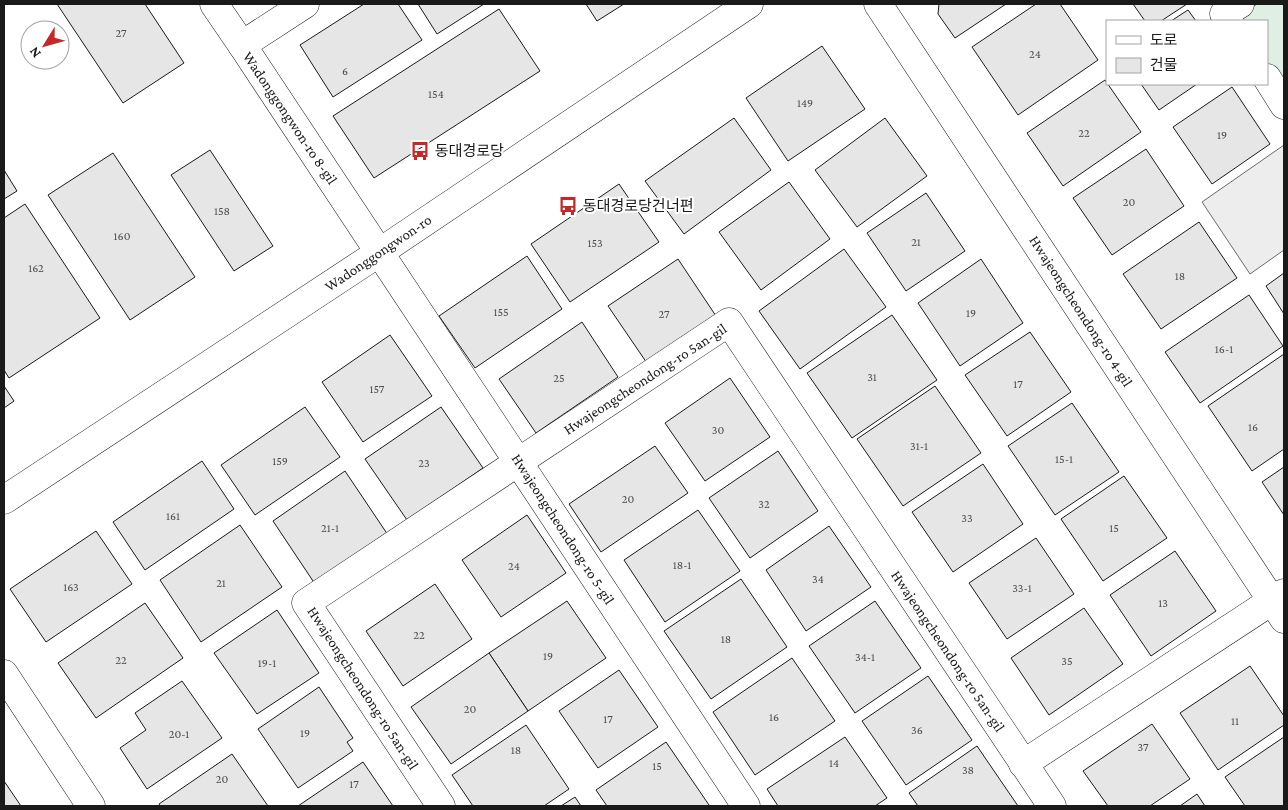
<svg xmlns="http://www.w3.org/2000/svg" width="1288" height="810" font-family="'Crimson Pro','Noto Sans KR',serif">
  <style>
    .green { fill: #e0efe3; stroke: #6a6a6a }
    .parking { fill: #ededed; stroke: #6a6a6a }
    .building { fill: #e6e6e6; stroke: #1a1a1a }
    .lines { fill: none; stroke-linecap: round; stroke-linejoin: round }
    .minor-casing { stroke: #1a1a1a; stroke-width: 29 }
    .minor { stroke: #fff; stroke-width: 28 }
    .labels { text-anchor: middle; stroke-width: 4; stroke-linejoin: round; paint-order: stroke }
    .number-label { font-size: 12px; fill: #4d4d4d }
    .street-label { font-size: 15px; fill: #1a1a1a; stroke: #fff }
    .poi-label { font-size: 15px; fill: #1a1a1a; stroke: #fff; text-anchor: start }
  </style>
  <rect width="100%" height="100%" fill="#fff"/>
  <path class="green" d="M1257,4h27v85l-17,-26v-42h-28l-2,-4z"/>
  <path class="parking" d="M1284,145v105l-34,24 -48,-72z"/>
  <g class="building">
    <path d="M57,4h88l39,59 -61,40z"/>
    <path d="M364,4h34l24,36 -89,57 -33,-52z"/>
    <path d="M418,4h66l-47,30z"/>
    <path d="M586,4h38l-27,17z"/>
    <path d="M939,4h67l-51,34 -17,-24z"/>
    <path d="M1036,4h24l38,56 -80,55 -46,-68z"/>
    <path d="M1133,4h54l-26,17h-16z"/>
    <path d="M499,9l41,62 -166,107 -41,-62z"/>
    <path d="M1188,10l8,11h-25z"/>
    <path d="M822,46l43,63 -77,52 -42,-63z"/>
    <path d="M1105,80l36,52 -78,54 -36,-53z"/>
    <path d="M1141,84h56l-38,26z"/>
    <path d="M1232,87l38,57 -58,40 -39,-57z"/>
    <path d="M734,118l37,52 -87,64 -39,-53z"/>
    <path d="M885,118l42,58 -70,51 -42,-57z"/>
    <path d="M1146,149l38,57 -72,49 -39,-57z"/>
    <path d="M210,150l63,96 -39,25 -63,-96z"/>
    <path d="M113,153l82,124 -65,43 -82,-125z"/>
    <path d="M4,170l13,21 -13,8z"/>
    <path d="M789,182l41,57 -69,51 -42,-58z"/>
    <path d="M619,184l40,58 -89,60 -39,-58z"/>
    <path d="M926,193l39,58 -59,40 -39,-58z"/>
    <path d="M25,204l75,114 -91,60 -5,-8v-152z"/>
    <path d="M1199,222l38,56 -76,51 -38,-55z"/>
    <path d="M844,249l42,58 -86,62 -41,-58z"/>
    <path d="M527,256l35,53 -87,59 -36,-52z"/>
    <path d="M678,259l42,63 -69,47 -43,-63z"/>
    <path d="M981,259l42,64 -63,43 -42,-63z"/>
    <path d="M1284,273v41l-18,-28z"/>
    <path d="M1249,295l34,51 -83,57 -35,-51z"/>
    <path d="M892,315l45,65 -85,58 -45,-65z"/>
    <path d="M582,322l36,55 -82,56 -37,-54z"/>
    <path d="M1030,332l41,60 -64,44 -42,-61z"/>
    <path d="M390,335l42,61 -69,46 -41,-60z"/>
    <path d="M1284,354v95l-32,22 -44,-65z"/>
    <path d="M730,378l40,59 -65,44 -40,-58z"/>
    <path d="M4,386l10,15 -10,7z"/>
    <path d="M935,386l46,67 -78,53 -46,-67z"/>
    <path d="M1072,403l47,69 -64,43 -47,-69z"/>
    <path d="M305,407l35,50 -85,58 -34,-50z"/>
    <path d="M441,407l42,61 -76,52 -42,-61z"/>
    <path d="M655,446l33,47 -87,59 -32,-48z"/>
    <path d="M778,451l40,60 -68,47 -41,-60z"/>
    <path d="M202,461l32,48 -89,61 -32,-48z"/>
    <path d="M983,464l40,60 -70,48 -41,-60z"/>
    <path d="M1284,467v48l-22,-33z"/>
    <path d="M345,471l43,64 -73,49 -42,-63z"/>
    <path d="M1124,476l43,62 -64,43 -42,-62z"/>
    <path d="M698,510l42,61 -75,51 -41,-62z"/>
    <path d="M527,515l39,58 -65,44 -39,-57z"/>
    <path d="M240,525l42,62 -81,55 -41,-62z"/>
    <path d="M829,526l42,61 -65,44 -40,-61z"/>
    <path d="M96,531l36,53 -86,58 -36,-53z"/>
    <path d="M1036,538l38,56 -67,45 -38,-56z"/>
    <path d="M1175,551l41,60 -65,45 -41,-61z"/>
    <path d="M741,579l46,68 -76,52 -47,-68z"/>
    <path d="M435,584l37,55 -69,47 -37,-55z"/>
    <path d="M567,601l39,57 -78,53 -39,-58z"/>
    <path d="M875,601l46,67 -66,45 -46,-67z"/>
    <path d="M145,603l38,55 -87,60 -38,-55z"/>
    <path d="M1084,608l39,56 -74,51 -38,-57z"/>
    <path d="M277,610l42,63 -62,41 -43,-61z"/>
    <path d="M489,653l39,58 -77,53 -40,-57z"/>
    <path d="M792,658l43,63 -80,54 -42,-63z"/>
    <path d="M1250,666l34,50v9l-66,45 -38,-57z"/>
    <path d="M619,670l39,57 -60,41 -39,-57z"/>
    <path d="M928,676l44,64 -66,45 -44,-64z"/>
    <path d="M182,681l40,57 -75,51 -27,-41 26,-18 -11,-17z"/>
    <path d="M319,687l34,51 -6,4 6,9 -55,37 -40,-59z"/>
    <path d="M1152,724l38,55 -40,27h-42l-25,-35z"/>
    <path d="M526,725l43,64 -25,17h-71l-21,-31z"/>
    <path d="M845,737l42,61 -12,8h-97l-11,-17z"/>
    <path d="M1284,737v69h-39l-20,-29z"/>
    <path d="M666,742l43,63 -2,1h-100l-11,-16z"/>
    <path d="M977,746l41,60h-100l-9,-13z"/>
    <path d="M232,754l36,52h-108l-1,-2z"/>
    <path d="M363,762l30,44h-95z"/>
    <path d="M4,781l17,25h-17z"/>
    <path d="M1197,794l8,12h-25z"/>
    <path d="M575,797l6,9h-20z"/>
  </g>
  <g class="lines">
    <g class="minor-casing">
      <g id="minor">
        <path d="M214,4l28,41"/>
        <path d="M305,4l-63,41 504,761"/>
        <path d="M878,4l406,615"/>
        <path d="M1229,21l-5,-7 16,-10"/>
        <path d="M1267,78l17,27"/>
        <path d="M4,500l376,-248 369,-248"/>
        <path d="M4,674l87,132"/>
        <path d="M1023,764l261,-171"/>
        <path d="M441,806l-135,-203 423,-281 323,484"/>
      </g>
    </g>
    <use href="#minor" class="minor"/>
  </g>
  <defs>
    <g id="bus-bare" transform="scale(1.5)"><path d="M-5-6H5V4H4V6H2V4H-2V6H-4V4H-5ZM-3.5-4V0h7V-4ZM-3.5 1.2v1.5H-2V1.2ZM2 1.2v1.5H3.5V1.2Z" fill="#c62828" stroke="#fff" stroke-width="2.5" paint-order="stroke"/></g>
  </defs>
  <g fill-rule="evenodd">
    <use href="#bus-bare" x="420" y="151"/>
    <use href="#bus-bare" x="568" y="206"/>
  </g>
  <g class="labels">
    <g class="number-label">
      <text x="121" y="37">27</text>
      <text x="1035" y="58">24</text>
      <text x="345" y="75">6</text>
      <text x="436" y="98">154</text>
      <text x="805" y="107">149</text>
      <text x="1084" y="137">22</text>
      <text x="1222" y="139">19</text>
      <text x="1129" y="206">20</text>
      <text x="222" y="215">158</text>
      <text x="122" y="240">160</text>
      <text x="916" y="246">21</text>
      <text x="595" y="247">153</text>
      <text x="36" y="272">162</text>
      <text x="1180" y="280">18</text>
      <text x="501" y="316">155</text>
      <text x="971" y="317">19</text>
      <text x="664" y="318">27</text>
      <text x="1224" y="353">16-1</text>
      <text x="872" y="381">31</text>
      <text x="559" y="382">25</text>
      <text x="1018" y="388">17</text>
      <text x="377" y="393">157</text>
      <text x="1253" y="431">16</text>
      <text x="718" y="434">30</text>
      <text x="919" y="450">31-1</text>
      <text x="1064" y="463">15-1</text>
      <text x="280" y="465">159</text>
      <text x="424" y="467">23</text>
      <text x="628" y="503">20</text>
      <text x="764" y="508">32</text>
      <text x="173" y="520">161</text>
      <text x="967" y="522">33</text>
      <text x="330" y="532">21-1</text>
      <text x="1114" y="532">15</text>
      <text x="682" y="569">18-1</text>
      <text x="514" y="570">24</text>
      <text x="818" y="583">34</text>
      <text x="221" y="587">21</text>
      <text x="71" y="591">163</text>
      <text x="1022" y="592">33-1</text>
      <text x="1163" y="607">13</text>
      <text x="419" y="639">22</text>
      <text x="726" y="643">18</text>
      <text x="548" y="660">19</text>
      <text x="865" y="661">34-1</text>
      <text x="121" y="664">22</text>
      <text x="1067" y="665">35</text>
      <text x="267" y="667">19-1</text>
      <text x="470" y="713">20</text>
      <text x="774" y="721">16</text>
      <text x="608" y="723">17</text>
      <text x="1235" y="725">11</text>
      <text x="917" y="734">36</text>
      <text x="305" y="737">19</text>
      <text x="179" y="738">20-1</text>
      <text x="1143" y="751">37</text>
      <text x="516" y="754">18</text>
      <text x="834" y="767">14</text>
      <text x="657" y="770">15</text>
      <text x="968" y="774">38</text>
      <text x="222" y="783">20</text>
      <text x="354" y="788">17</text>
    </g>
    <g class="street-label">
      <text transform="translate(290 118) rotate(56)" y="5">Wadonggongwon-ro 8-gil</text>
      <text transform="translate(378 253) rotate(-34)" y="5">Wadonggongwon-ro</text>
      <text transform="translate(1081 311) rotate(57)" y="5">Hwajeongcheondong-ro 4-gil</text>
      <text transform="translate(645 379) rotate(-33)" y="5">Hwajeongcheondong-ro 5an-gil</text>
      <text transform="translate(563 529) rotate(57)" y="5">Hwajeongcheondong-ro 5-gil</text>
      <text transform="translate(948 651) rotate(56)" y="5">Hwajeongcheondong-ro 5an-gil</text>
      <text transform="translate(363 688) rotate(57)" y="5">Hwajeongcheondong-ro 5an-gil</text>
    </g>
    <g class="poi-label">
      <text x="435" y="156">동대경로당</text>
      <text x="583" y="211">동대경로당건너편</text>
    </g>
  </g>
  <rect width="1288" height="810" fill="none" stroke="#1a1a1a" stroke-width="10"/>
  <rect x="1106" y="20" width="162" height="65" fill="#ffffff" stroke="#a3a3a3"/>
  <rect x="1116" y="36" width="25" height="8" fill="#ffffff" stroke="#a3a3a3"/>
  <text x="1150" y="45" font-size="15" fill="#1a1a1a">도로</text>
  <rect x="1116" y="58" width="25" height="15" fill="#e6e6e6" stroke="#a3a3a3"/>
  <text x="1150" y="70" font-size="15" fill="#1a1a1a">건물</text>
  <g transform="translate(45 45) rotate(233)"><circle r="24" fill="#ffffff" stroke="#a3a3a3"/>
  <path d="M0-4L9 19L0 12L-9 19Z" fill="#c62828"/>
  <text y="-8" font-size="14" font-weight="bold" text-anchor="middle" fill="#1a1a1a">N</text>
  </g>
</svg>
